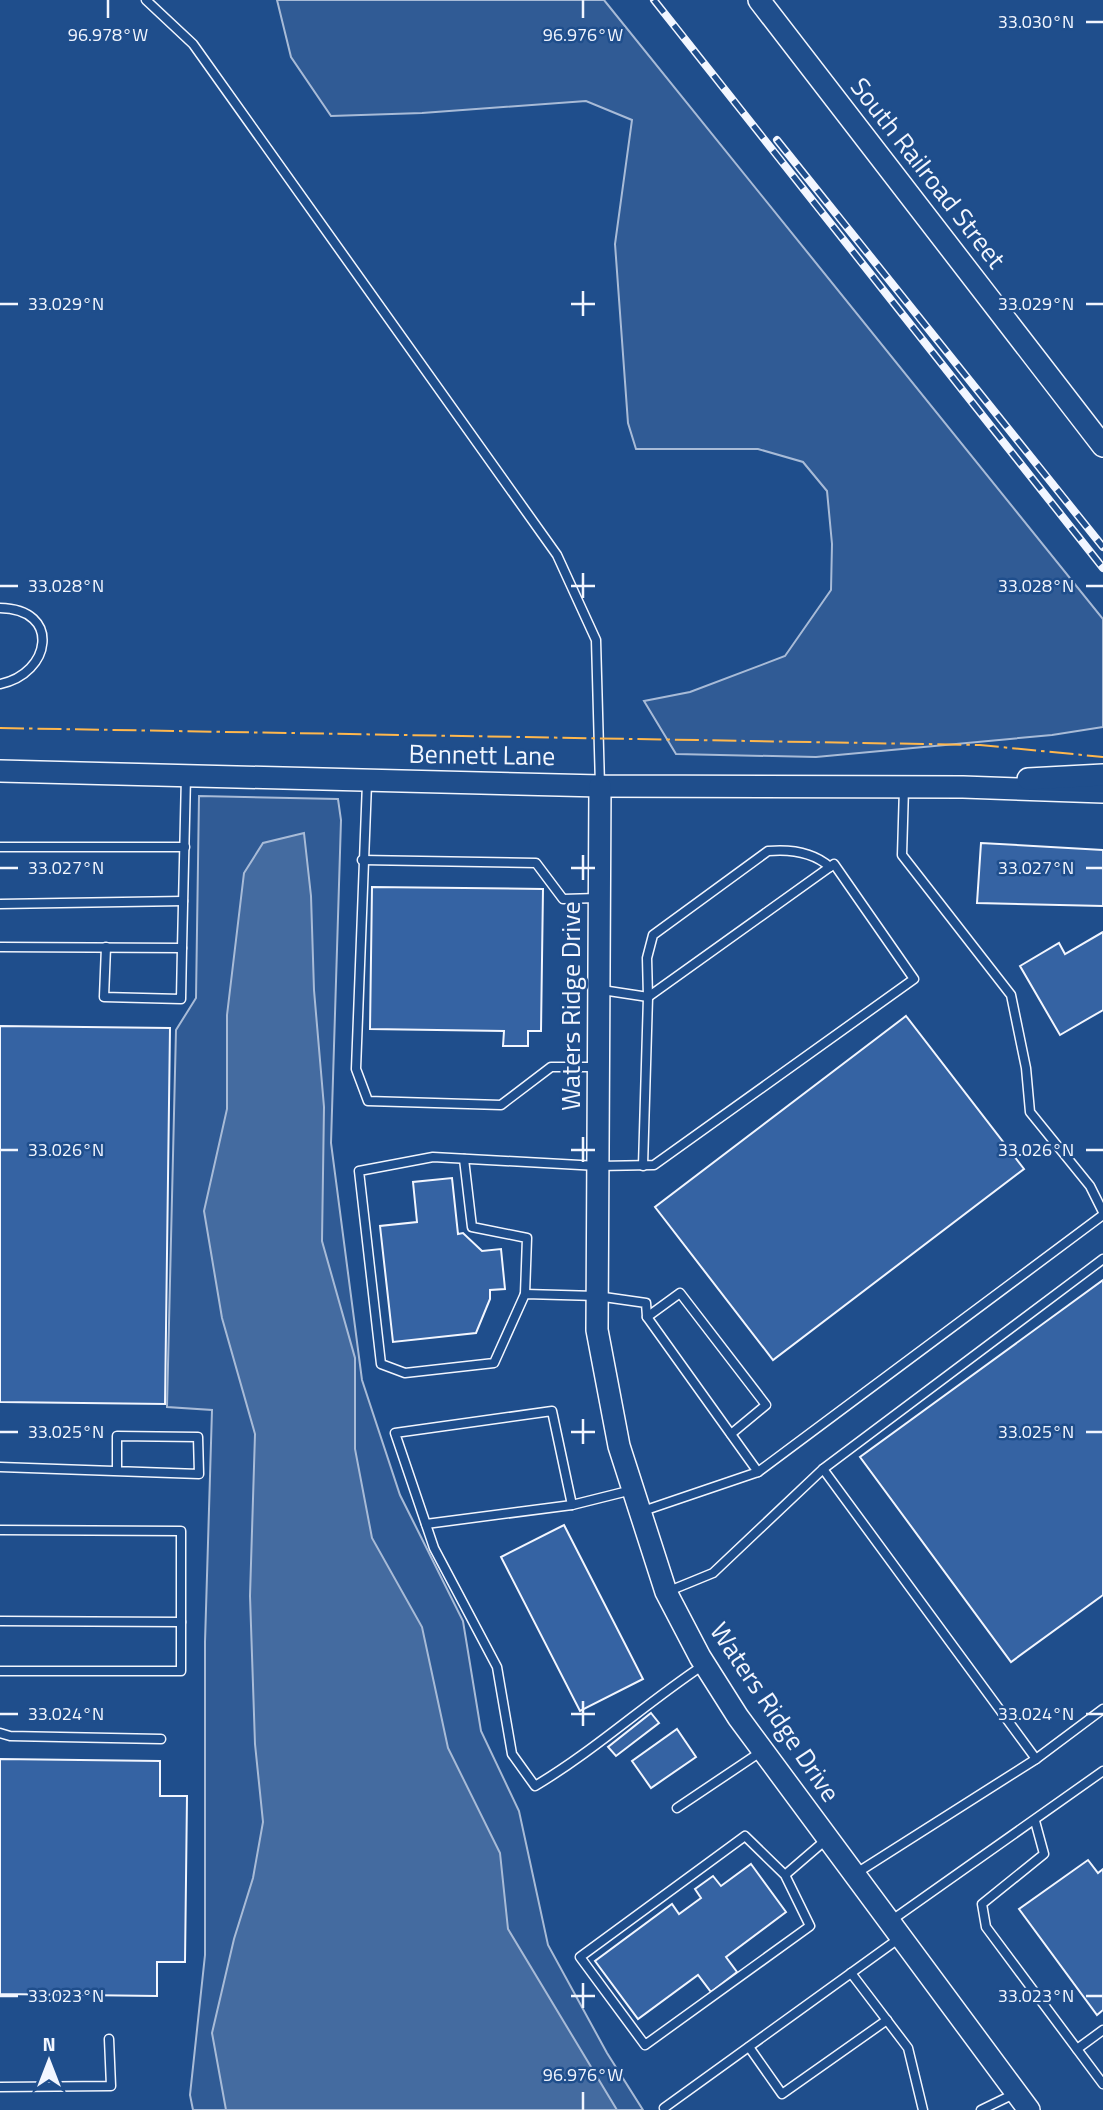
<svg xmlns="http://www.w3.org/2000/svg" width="1103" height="2110" font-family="'Titillium Web',sans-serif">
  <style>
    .built { fill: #305b95; stroke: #a8bbd7; stroke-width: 2 }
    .water { fill: #446ba0; stroke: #a8bbd7; stroke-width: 2 }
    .building { fill: #3563a3; stroke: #f2f6ff; stroke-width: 2 }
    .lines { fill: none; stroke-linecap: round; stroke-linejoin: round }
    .lane-casing { stroke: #f2f6ff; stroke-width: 11 }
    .secondary-casing { stroke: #f2f6ff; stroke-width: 24 }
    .lane { stroke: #1f4e8c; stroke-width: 8 }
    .secondary { stroke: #1f4e8c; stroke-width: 21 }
    .rail-casing { stroke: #f2f6ff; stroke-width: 8 }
    .rail { stroke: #1f4e8c; stroke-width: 5; stroke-dasharray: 16; stroke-linecap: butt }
    .power { stroke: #ffb74d; stroke-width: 2; stroke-dasharray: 24 5 3.5 5; stroke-linecap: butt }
    .ticks { fill: none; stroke: #f2f6ff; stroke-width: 2.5 }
    .labels { text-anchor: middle; stroke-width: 5; stroke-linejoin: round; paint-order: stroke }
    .street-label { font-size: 26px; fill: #f2f6ff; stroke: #1f4e8c }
    .ticks-label { font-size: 18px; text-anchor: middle; fill: #f2f6ff; stroke: #1f4e8c; stroke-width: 5; stroke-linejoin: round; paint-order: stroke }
  </style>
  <rect width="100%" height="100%" fill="#1f4e8c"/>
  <g class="built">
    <path d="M277,0h327l499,619v108l-51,8 -236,22 -140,-3 -32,-53 46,-9 95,-36 46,-66 1,-46 -5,-53 -24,-29 -45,-13h-122l-8,-26 -13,-179 17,-124 -46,-19 -164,12 -91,3 -40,-59z"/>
    <path d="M199,796l139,3 3,21 -10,323 31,237 38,115 63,126 18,110 38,80 29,134 59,108 36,57h-450l-3,-15 15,-140v-313l7,-232 -45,-3 9,-377 20,-32z"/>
  </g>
  <path class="water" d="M304,833l7,63 3,94 10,117 -2,134 33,117v91l17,89 50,89 26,121 52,105 8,76 109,181h-391l-14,-77 22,-94 19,-61 10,-56 -8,-78 -5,-148 5,-162 -33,-116 -18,-107 23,-102v-94l17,-142 19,-30z"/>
  <g class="building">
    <path d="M981,843l122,7v56l-126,-3z"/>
    <path d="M372,887l171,2 -2,142h-13v15h-25l1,-15 -134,-2z"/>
    <path d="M1103,932v78l-43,25 -40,-69 39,-23 6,11z"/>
    <path d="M906,1016l118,153 -251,191 -118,-153z"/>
    <path d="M0,1026l170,2 -5,376 -165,-2z"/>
    <path d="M452,1178l6,56 5,-1 19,18 19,-2 4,40 -15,1v9l-14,34 -83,9 -13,-116 37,-4 -4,-40z"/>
    <path d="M1103,1280v315l-92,67 -151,-205z"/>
    <path d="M564,1525l79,154 -63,32 -79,-154z"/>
    <path d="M651,1713l8,10 -43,33 -8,-9z"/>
    <path d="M677,1729l19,28 -45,31 -19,-27z"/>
    <path d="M0,1759l160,2v35h27l-2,166h-28v34l-157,-2z"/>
    <path d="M1088,1860l10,13 5,-4v141l-6,5 -78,-106z"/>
    <path d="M751,1864l35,48 -60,45 11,15 -26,20 -13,-17 -60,44 -43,-58 77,-57 7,10 22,-16 -6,-9 18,-13 8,10z"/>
  </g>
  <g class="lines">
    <g class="lane-casing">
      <g id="lane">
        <path d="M146,0l47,44 364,511 39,85 4,146"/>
        <path d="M0,608c62,1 51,66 0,76"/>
        <path d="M367,783l-11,286 12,32 133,4 50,-38h45"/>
        <path d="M904,788l-2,67 109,140 15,73 4,44 60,74 13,26"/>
        <path d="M0,847h185"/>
        <path d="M362,860l174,3 27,36 34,-1"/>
        <path d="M0,904l183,-3"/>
        <path d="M0,947l182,1 4,-172"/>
        <path d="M106,947l-2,50 77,2 1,-51"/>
        <path d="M602,990l46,7 186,-133 80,115 -260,186 -56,1 -165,-9 -74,14 22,193 24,9 89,-10 31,-69 72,2 49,7 1,14 111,155 -115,39"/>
        <path d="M464,1159l8,68 55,11 -2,56"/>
        <path d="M643,1166l5,-169 -1,-39 6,-23 115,-84c22,-2 45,1 62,16"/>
        <path d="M647,1317l33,-24 86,112 -35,29"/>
        <path d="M0,1467l199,7 -1,-37 -81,-1v35"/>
        <path d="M823,1469l213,290"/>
        <path d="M758,1472l345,-257"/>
        <path d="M632,1490l-60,15 -20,-94 -157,22 39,115 63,119 15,87 23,32c59,-35 110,-82 167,-120"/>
        <path d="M426,1524l146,-19"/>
        <path d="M0,1530l181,1v91l-181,-1"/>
        <path d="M669,1591l44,-18 110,-104 280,-210"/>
        <path d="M0,1671h181v-49"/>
        <path d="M0,1733l10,3 151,3"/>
        <path d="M677,1808l85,-57"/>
        <path d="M1035,1821l9,33 -62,50 4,23 117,157"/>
        <path d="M855,1874l181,-115 67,-50"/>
        <path d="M785,1875l25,51 -165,119 -65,-88 165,-121 40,39 43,-37"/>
        <path d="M892,1920l211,-149"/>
        <path d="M851,1973l57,75 15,62"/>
        <path d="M749,2047l33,47 105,-74"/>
        <path d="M1077,2049l26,-19"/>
        <path d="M0,2087l111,-1 -2,-47"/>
        <path d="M664,2108l237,-171"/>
        <path d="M981,2110l35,-17"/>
      </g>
    </g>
    <g class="secondary-casing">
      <g id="secondary">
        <path d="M759,0l344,446"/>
        <path d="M0,771l600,15 363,1 140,5"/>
        <path d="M1028,779l75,-4"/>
        <path d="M600,786l-3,544 22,116 47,146 34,65 38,60 291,393"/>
      </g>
    </g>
    <use href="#lane" class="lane"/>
    <use href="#secondary" class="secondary"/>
    <g class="rail-casing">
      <g id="rail">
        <path d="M654,0l449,568"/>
        <path d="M777,140l326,407"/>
      </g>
    </g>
    <use href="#rail" class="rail"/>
    <path class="power" d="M0,728l980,17 123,12"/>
  </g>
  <path class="ticks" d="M108,0v18M583,0v18M1086,22h17M583,291v25M0,304h18M571,304h24M1086,304h17M583,573v25M0,586h18M571,586h24M1086,586h17M583,855v25M0,868h18M571,868h24M1086,868h17M583,1137v25M0,1150h18M571,1150h24M1086,1150h17M583,1419v25M0,1432h18M571,1432h24M1086,1432h17M583,1701v25M0,1714h18M571,1714h24M1086,1714h17M583,1983v25M0,1996h18M571,1996h24M1086,1996h17M583,2092v18"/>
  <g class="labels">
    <g class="street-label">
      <text transform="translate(928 173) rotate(52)" y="9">South Railroad Street</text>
      <text transform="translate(482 755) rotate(1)" y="9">Bennett Lane</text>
      <text transform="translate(571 1006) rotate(-90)" y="9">Waters Ridge Drive</text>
      <text transform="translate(775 1712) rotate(56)" y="9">Waters Ridge Drive</text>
    </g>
  </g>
  <g class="ticks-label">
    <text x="1036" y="28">33.030°N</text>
    <text x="108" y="41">96.978°W</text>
    <text x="583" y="41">96.976°W</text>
    <text x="66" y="310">33.029°N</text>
    <text x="1036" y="310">33.029°N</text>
    <text x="66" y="592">33.028°N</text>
    <text x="1036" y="592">33.028°N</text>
    <text x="66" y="874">33.027°N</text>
    <text x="1036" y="874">33.027°N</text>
    <text x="66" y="1156">33.026°N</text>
    <text x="1036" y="1156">33.026°N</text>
    <text x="66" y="1438">33.025°N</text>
    <text x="1036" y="1438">33.025°N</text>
    <text x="66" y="1720">33.024°N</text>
    <text x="1036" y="1720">33.024°N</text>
    <text x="66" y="2002">33.023°N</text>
    <text x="1036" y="2002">33.023°N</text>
    <text x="583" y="2081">96.976°W</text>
  </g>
  <g transform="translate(49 2061)" stroke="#1f4e8c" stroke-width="5" paint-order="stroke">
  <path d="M0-5L12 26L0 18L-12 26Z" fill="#f2f6ff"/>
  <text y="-10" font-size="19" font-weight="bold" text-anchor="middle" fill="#f2f6ff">N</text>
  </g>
</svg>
